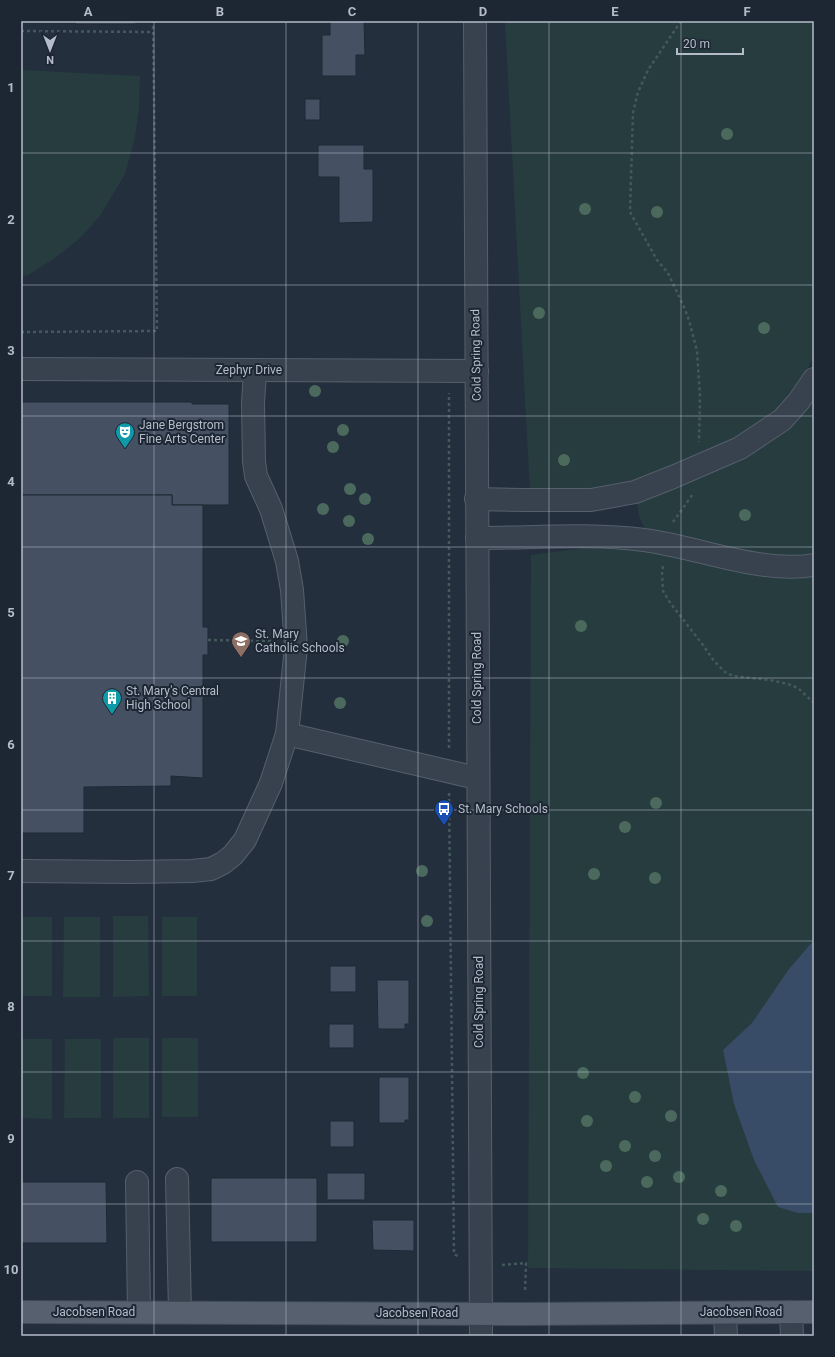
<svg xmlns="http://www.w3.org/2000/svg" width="835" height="1357" font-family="Roboto,sans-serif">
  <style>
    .green { fill: #263c3f }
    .water { fill: #394c67 }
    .building { fill: #455162; stroke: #1f2835 }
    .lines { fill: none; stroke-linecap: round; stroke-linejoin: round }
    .minor-casing { stroke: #565f6c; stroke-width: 24 }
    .major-casing { stroke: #414a57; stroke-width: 24 }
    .path { stroke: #44595c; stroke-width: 2.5; stroke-dasharray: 3 3; stroke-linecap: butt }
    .minor { stroke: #38414e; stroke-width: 22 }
    .major { stroke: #56606e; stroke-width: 22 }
    .tree { fill: #4b6a5d }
    .grid { fill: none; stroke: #b4bcc9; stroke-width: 1; stroke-opacity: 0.55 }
    .labels { text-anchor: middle; stroke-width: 4; stroke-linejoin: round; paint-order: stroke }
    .street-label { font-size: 12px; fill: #b4bcc9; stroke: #1d2633 }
    .poi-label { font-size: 12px; fill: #b4bcc9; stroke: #1d2633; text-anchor: start }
    .neatline { fill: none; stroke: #b4bcc9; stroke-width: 1.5 }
    .grid-label { font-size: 13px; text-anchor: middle; font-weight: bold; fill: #b4bcc9 }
  </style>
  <rect width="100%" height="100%" fill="#242f3e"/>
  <g class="green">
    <path d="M505,21h309v335l-10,20 -31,36 -21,17 -38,19 -88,36 -15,5 -81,4z"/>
    <path d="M21,70l119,6 -1,31 -4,31 -10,36 -25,42 -20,22 -25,20 -27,17 -7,2z"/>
    <path d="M814,395v158l-28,3 -35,-3 -105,-22 -7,-15 -2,-15z"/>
    <path d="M592,547l44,2 116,24 62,2v696l-286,-3 3,-713z"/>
    <path d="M113,916h35l1,80 -36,1z"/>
    <rect x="21" y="917" width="31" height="79"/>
    <path d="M64,917h36v80h-37z"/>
    <rect x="162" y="917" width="35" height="79"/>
    <rect x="113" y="1038" width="36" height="80"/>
    <rect x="162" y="1038" width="36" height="79"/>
    <path d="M21,1039h31v80l-31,-1z"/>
    <path d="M65,1039h36v79h-37z"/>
  </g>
  <path class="water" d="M814,940v273h-16l-20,-6 -24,-47 -20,-56 -11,-54 29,-27 37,-54z"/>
  <g class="building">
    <rect x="75" y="21" width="61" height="3"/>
    <path d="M330,21h34l1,34h-9v21h-34v-41h8z"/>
    <rect x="305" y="99" width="15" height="21"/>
    <path d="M318,145h46v24h9v53l-34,1v-46h-21z"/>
    <path d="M21,402h171v2h37v101h-57v-10h-151z"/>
    <path d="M21,495h151v10h31v122h5v28h-5v123l-32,-2v10l-87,1v46h-63z"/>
    <rect x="330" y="966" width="26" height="26"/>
    <path d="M377,980h32v44h-4v5h-27z"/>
    <rect x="329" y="1024" width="25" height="24"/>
    <path d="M379,1077h30v43h-4v3h-26z"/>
    <rect x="330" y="1121" width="24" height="26"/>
    <rect x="327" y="1173" width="38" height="27"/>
    <rect x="211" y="1178" width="106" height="64"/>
    <path d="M21,1182h85l1,61h-86z"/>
    <path d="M372,1220h42v31l-41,-1z"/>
  </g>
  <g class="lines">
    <g class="minor-casing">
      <g id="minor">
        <path d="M475,21l6,1315"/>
        <path d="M21,369l456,2"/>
        <path d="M476,499l48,1h67l44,-8 38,-15 67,-29 42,-28 17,-19 15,-22"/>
        <path d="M477,538c55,0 112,-5 167,2 54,7 116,34 170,25"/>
        <path d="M287,734l190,44"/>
        <path d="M21,871l109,1 62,-1 19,-2 12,-6 10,-8 12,-15 26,-57 16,-49 9,-87 -4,-57 -5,-29 -16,-52 -15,-33 -2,-15 -1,-58 2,-32"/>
        <path d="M177,1179l3,133"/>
        <path d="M137,1182l2,130"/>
        <path d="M791,1312l1,24"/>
        <path d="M725,1313l1,23"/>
      </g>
    </g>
    <g class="major-casing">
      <path id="major" d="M21,1312l504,2 289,-2"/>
    </g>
    <g class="path">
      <path d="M681,21l-33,49 -10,22 -5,21 -3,99 27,48 11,13 16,34 5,13 8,31 3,46 -1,45"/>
      <path d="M21,31l132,1"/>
      <path d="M21,332l136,-1 -4,-310"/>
      <path d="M673,522l20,-28"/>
      <path d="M663,566l-1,7 1,18 8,13 32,41 11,16 11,11 8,4 37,4 18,4 10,4 16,15"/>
      <path d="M208,640l66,1"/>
      <path d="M449,748v-355"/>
      <path d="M449,793l5,461 5,3"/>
      <path d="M502,1265l24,-2 -1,29"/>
    </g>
    <use href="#minor" class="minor"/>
    <use href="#major" class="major"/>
  </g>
  <g class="tree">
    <circle cx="727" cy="134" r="6"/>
    <circle cx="585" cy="209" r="6"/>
    <circle cx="657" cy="212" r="6"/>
    <circle cx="539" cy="313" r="6"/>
    <circle cx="764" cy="328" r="6"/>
    <circle cx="315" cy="391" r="6"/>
    <circle cx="343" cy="430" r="6"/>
    <circle cx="333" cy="447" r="6"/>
    <circle cx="564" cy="460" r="6"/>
    <circle cx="350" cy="489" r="6"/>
    <circle cx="365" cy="499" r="6"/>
    <circle cx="323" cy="509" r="6"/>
    <circle cx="745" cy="515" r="6"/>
    <circle cx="349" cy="521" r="6"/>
    <circle cx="368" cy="539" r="6"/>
    <circle cx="581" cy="626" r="6"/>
    <circle cx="343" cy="641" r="6"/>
    <circle cx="340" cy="703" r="6"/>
    <circle cx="656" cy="803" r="6"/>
    <circle cx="625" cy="827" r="6"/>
    <circle cx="422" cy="871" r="6"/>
    <circle cx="594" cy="874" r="6"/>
    <circle cx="655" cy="878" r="6"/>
    <circle cx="427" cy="921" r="6"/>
    <circle cx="583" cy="1073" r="6"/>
    <circle cx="635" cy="1097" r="6"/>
    <circle cx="671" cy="1116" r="6"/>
    <circle cx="587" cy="1121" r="6"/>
    <circle cx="625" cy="1146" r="6"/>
    <circle cx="655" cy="1156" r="6"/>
    <circle cx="606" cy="1166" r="6"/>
    <circle cx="679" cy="1177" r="6"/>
    <circle cx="647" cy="1182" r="6"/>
    <circle cx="721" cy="1191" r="6"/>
    <circle cx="703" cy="1219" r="6"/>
    <circle cx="736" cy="1226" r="6"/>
  </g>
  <path class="grid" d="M154,21v1315M286,21v1315M418,21v1315M549,21v1315M681,21v1315M21,153h793M21,285h793M21,416h793M21,547h793M21,678h793M21,810h793M21,941h793M21,1072h793M21,1204h793"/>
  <defs>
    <g id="theatre-pin" transform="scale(1)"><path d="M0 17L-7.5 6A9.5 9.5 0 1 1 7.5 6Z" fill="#0f9aa8" stroke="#1d2633"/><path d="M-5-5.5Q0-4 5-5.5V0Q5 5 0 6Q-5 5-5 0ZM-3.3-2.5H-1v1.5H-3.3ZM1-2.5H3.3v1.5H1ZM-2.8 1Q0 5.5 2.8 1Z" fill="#fff"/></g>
    <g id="school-pin" transform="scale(1)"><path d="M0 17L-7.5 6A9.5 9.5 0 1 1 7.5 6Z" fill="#8d6e63" stroke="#1d2633"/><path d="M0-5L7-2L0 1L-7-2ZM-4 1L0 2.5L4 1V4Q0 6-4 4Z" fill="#fff"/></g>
    <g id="building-pin" transform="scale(1)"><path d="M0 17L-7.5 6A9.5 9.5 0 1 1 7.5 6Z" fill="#0f9aa8" stroke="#1d2633"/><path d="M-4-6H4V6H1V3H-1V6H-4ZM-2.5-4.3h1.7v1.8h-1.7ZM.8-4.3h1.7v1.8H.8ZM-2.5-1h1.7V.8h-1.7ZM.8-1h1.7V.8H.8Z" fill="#fff"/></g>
    <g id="bus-pin" transform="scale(1)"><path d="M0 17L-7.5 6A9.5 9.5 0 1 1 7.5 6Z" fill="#1a4fb4" stroke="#1d2633"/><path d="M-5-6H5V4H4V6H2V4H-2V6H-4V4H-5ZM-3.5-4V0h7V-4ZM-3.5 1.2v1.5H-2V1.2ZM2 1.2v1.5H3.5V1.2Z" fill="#fff"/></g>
  </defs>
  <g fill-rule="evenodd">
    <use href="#theatre-pin" x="125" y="432"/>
    <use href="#school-pin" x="241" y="641"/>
    <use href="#building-pin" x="112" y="698"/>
    <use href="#bus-pin" x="444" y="809"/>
  </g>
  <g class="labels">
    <g class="street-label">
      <text transform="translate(476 355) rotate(-91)" y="4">Cold Spring Road</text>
      <text x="249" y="374">Zephyr Drive</text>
      <text transform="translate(477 678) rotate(-90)" y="4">Cold Spring Road</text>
      <text transform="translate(479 1002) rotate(-90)" y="4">Cold Spring Road</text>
      <text x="94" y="1316">Jacobsen Road</text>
      <text x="741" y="1316">Jacobsen Road</text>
      <text x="417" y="1317">Jacobsen Road</text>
    </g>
    <g class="poi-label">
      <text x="139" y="429">Jane Bergstrom<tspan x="139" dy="14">Fine Arts Center</tspan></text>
      <text x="255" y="638">St. Mary<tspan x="255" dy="14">Catholic Schools</tspan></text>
      <text x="126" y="695">St. Mary's Central<tspan x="126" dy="14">High School</tspan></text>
      <text x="458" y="813">St. Mary Schools</text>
    </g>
  </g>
  <rect width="835" height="1357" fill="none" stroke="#1d2633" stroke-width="44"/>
  <g transform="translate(50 50) rotate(180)" stroke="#1d2633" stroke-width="3" paint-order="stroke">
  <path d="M0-3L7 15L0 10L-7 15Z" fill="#b4bcc9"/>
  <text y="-6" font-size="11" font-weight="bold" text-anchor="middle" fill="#b4bcc9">N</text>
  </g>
  <path d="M677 48v6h66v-6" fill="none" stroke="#b4bcc9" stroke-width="2"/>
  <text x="683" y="48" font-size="12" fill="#b4bcc9" stroke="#1d2633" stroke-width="3" paint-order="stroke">20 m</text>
  <rect x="22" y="22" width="791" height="1313" class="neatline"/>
  <g class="grid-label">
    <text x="88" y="16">A</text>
    <text x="220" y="16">B</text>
    <text x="352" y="16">C</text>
    <text x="483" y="16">D</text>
    <text x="615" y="16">E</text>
    <text x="747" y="16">F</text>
    <text x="11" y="92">1</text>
    <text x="11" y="224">2</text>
    <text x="11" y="355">3</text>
    <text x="11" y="486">4</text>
    <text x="11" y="617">5</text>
    <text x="11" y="749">6</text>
    <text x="11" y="880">7</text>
    <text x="11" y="1011">8</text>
    <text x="11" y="1143">9</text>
    <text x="11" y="1274">10</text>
  </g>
</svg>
